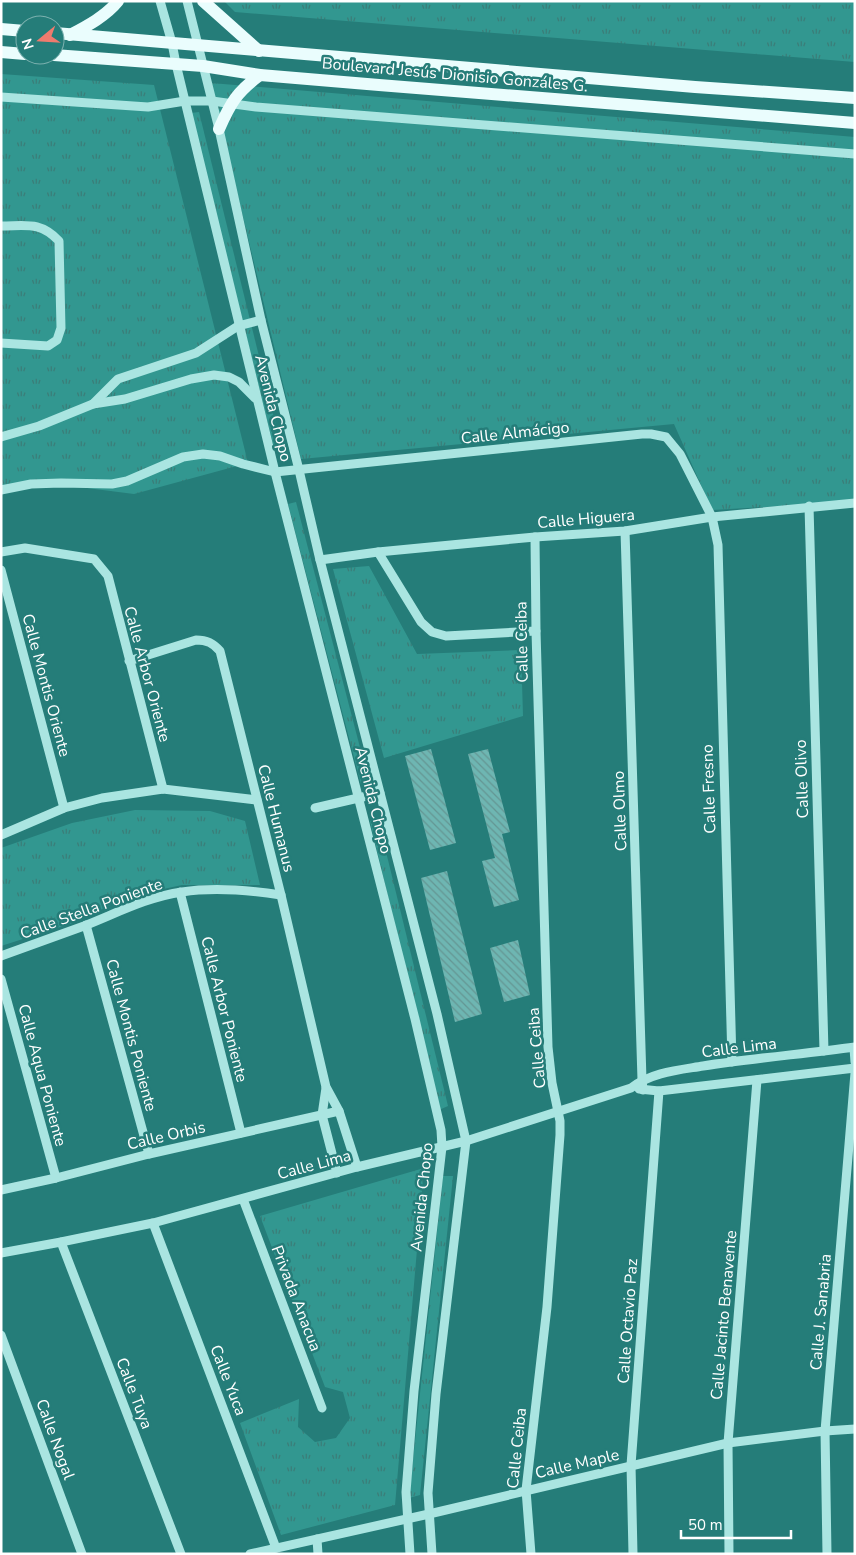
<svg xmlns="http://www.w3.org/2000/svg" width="856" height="1555" font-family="'Nunito Sans',sans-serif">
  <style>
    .grass { fill: url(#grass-tufts) }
    .building { fill: url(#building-back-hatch) }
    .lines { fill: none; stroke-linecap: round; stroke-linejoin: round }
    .minor { stroke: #aae5e1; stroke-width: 9 }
    .major { stroke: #eafdfd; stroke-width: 12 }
    .labels { text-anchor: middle; stroke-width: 5; stroke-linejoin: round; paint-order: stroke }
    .street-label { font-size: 16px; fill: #fff; stroke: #257d79 }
  </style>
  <defs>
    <pattern id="grass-tufts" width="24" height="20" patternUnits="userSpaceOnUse" patternTransform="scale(1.25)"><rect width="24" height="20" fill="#329790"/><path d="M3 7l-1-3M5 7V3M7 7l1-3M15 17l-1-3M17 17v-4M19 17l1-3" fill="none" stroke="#3b7d78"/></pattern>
    <pattern id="building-back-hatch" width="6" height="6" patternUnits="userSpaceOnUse" patternTransform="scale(1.25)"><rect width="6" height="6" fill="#6eb6b2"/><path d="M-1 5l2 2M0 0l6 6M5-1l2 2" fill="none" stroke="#649693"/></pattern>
  </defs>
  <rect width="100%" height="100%" fill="#257d79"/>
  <g class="grass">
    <path d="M224,1h631v61l-620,-50z"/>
    <path d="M1,74l153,11 94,378 -114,31 -94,-12 -39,8z"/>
    <path d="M211,83l644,54v365l-143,8 -38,-86 -373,35z"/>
    <path d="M199,112l82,334 -7,2 -83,-335z"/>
    <path d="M296,502l73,280 -8,2 -73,-280z"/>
    <path d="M369,566l48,88 104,-4 2,66 -139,42 -51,-189z"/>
    <path d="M135,810l75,1 35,10 15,64h-78l-56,12 -47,24 -78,25v-98l71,-25z"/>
    <path d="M378,819l70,287 -9,4 -69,-289z"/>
    <path d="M424,1168l-29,337 -114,30 -41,-112 59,-24 -1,28 17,15 21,-4 14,-20 -7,-26 -18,-5 -65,-171z"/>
    <path d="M443,1176h10l-33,319 -11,3z"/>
  </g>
  <g class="building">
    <path d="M431,749l25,94 -26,7 -25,-94z"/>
    <path d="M488,749l22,83 -8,2 17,66 -25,7 -12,-46 13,-3 -27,-104z"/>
    <path d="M447,871l35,143 -27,8 -34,-144z"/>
    <path d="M518,940l12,55 -26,7 -14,-54z"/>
  </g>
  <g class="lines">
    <g class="minor">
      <path d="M160,1l12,42 4,21 99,408 140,547 26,111 1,17 -28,244 -8,101 4,62"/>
      <path d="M187,1l32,128 42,191 38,150 21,90 117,454 29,127 -30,253 -8,99 4,61"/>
      <path d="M1,97l147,10 37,-6h27l44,6 599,47"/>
      <path d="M1,226c25,0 39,-5 58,15l2,87 -4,12 -9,6 -47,-3"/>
      <path d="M93,404l25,-25 78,-26 42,-27 23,-6"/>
      <path d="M1,437l38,-11 54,-22 32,-5 66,-20 23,-4 15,2 10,5 16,16"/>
      <path d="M1,490l30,-6 30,-1 51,1 15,-3 56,-24 20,-3 17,2 23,8 32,8 367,-38h9l15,3 14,17 32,63 6,28 14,517"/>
      <path d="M809,506l15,545"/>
      <path d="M625,531l17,549 1,10"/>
      <path d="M1,552l24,-4 69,11 14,17 55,213"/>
      <path d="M378,552l43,70 11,10 14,4 90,-5"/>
      <path d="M320,560l58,-8 157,-15 90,-6 87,-14 143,-14"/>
      <path d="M1,570l63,238"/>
      <path d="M129,661l67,-21c11,0 17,3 24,11l61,244 45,192 13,24 18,56"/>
      <path d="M315,808l65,-15"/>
      <path d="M1,835l63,-27 38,-10 61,-9 94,11"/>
      <path d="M180,892l61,241"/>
      <path d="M86,925l63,229"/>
      <path d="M1,956c28,-10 56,-20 83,-30 33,-13 63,-29 98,-34 33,-5 66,-2 99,3"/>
      <path d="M1,979l55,199"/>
      <path d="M854,1048l1,14"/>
      <path d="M326,1088l-4,27 15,58"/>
      <path d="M639,1089l20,2 196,-23"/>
      <path d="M1,1190l55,-12 93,-24 190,-43"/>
      <path d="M243,1199l79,209"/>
      <path d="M153,1223l123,325"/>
      <path d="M61,1242l120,312"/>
      <path d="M1,1253l60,-11 92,-19 204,-56 109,-26 165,-53c21,-16 48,-18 72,-22 51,-8 101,-12 152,-19"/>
      <path d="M1,1335l81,219"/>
      <path d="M317,1539l1,15"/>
      <path d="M250,1554l179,-40 299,-71 97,-12 30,-2"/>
      <path d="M531,1554l-5,-64 21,-183 13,-172v-14l-8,-38 -4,-36 -12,-416 -1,-94"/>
      <path d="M633,1554l-2,-89 28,-374"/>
      <path d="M729,1554l-1,-111 29,-363"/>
      <path d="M827,1554l-2,-123 30,-358"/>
    </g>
    <g class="major">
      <path d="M203,1l56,50"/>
      <path d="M1,29l24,2"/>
      <path d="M55,33l640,54 160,11"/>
      <path d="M70,35c17,-9 36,-19 48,-34"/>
      <path d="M1,52l24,2"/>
      <path d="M54,55l149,11 57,9 119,10 476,38"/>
      <path d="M219,129c12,-27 18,-37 41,-54"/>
    </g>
  </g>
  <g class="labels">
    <g class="street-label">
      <text transform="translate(455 74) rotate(5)" y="6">Boulevard Jesús Dionisio Gonzáles G.</text>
      <text transform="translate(274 408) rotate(76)" y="6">Avenida Chopo</text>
      <text transform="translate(515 432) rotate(-6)" y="6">Calle Almácigo</text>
      <text transform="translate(586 518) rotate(-5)" y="6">Calle Higuera</text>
      <text transform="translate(521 642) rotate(-91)" y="6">Calle Ceiba</text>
      <text transform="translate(148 674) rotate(75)" y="6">Calle Arbor Oriente</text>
      <text transform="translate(47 685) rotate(75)" y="6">Calle Montis Oriente</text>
      <text transform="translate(801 779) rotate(-92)" y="6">Calle Olivo</text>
      <text transform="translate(708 789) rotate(-92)" y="6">Calle Fresno</text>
      <text transform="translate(374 800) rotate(76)" y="6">Avenida Chopo</text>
      <text transform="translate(619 811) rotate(-92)" y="6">Calle Olmo</text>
      <text transform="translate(277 818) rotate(76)" y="6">Calle Humanus</text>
      <text transform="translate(91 908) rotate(-20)" y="6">Calle Stella Poniente</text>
      <text transform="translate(225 1009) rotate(76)" y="6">Calle Arbor Poniente</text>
      <text transform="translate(132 1035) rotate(75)" y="6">Calle Montis Poniente</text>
      <text transform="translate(739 1047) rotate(-7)" y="6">Calle Lima</text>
      <text transform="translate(536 1048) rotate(-95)" y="6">Calle Ceiba</text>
      <text transform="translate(43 1075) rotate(75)" y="6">Calle Aqua Poniente</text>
      <text transform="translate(166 1135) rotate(-13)" y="6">Calle Orbis</text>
      <text transform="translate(314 1164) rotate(-15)" y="6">Calle Lima</text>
      <text transform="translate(421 1197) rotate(-84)" y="6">Avenida Chopo</text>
      <text transform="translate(297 1298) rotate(69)" y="6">Privada Anacua</text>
      <text transform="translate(820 1312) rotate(-85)" y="6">Calle J. Sanabria</text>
      <text transform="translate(723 1315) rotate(-85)" y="6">Calle Jacinto Benavente</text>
      <text transform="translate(627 1321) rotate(-86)" y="6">Calle Octavio Paz</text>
      <text transform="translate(229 1380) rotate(69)" y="6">Calle Yuca</text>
      <text transform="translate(135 1393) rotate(69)" y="6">Calle Tuya</text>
      <text transform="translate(56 1439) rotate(70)" y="6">Calle Nogal</text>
      <text transform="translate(516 1448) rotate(-84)" y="6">Calle Ceiba</text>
      <text transform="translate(577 1463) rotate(-13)" y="6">Calle Maple</text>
    </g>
  </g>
  <rect width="856" height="1555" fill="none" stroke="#ffffff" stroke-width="5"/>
  <g transform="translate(40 40) rotate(252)"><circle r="24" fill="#257d79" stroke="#7cb1af"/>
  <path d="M0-4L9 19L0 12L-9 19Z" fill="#ef7b6e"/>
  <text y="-8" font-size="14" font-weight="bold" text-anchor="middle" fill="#ffffff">N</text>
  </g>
  <path d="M681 1530v8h110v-8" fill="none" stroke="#ffffff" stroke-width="2.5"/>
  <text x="688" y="1530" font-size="15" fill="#ffffff" stroke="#257d79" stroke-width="4" paint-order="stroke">50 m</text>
</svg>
